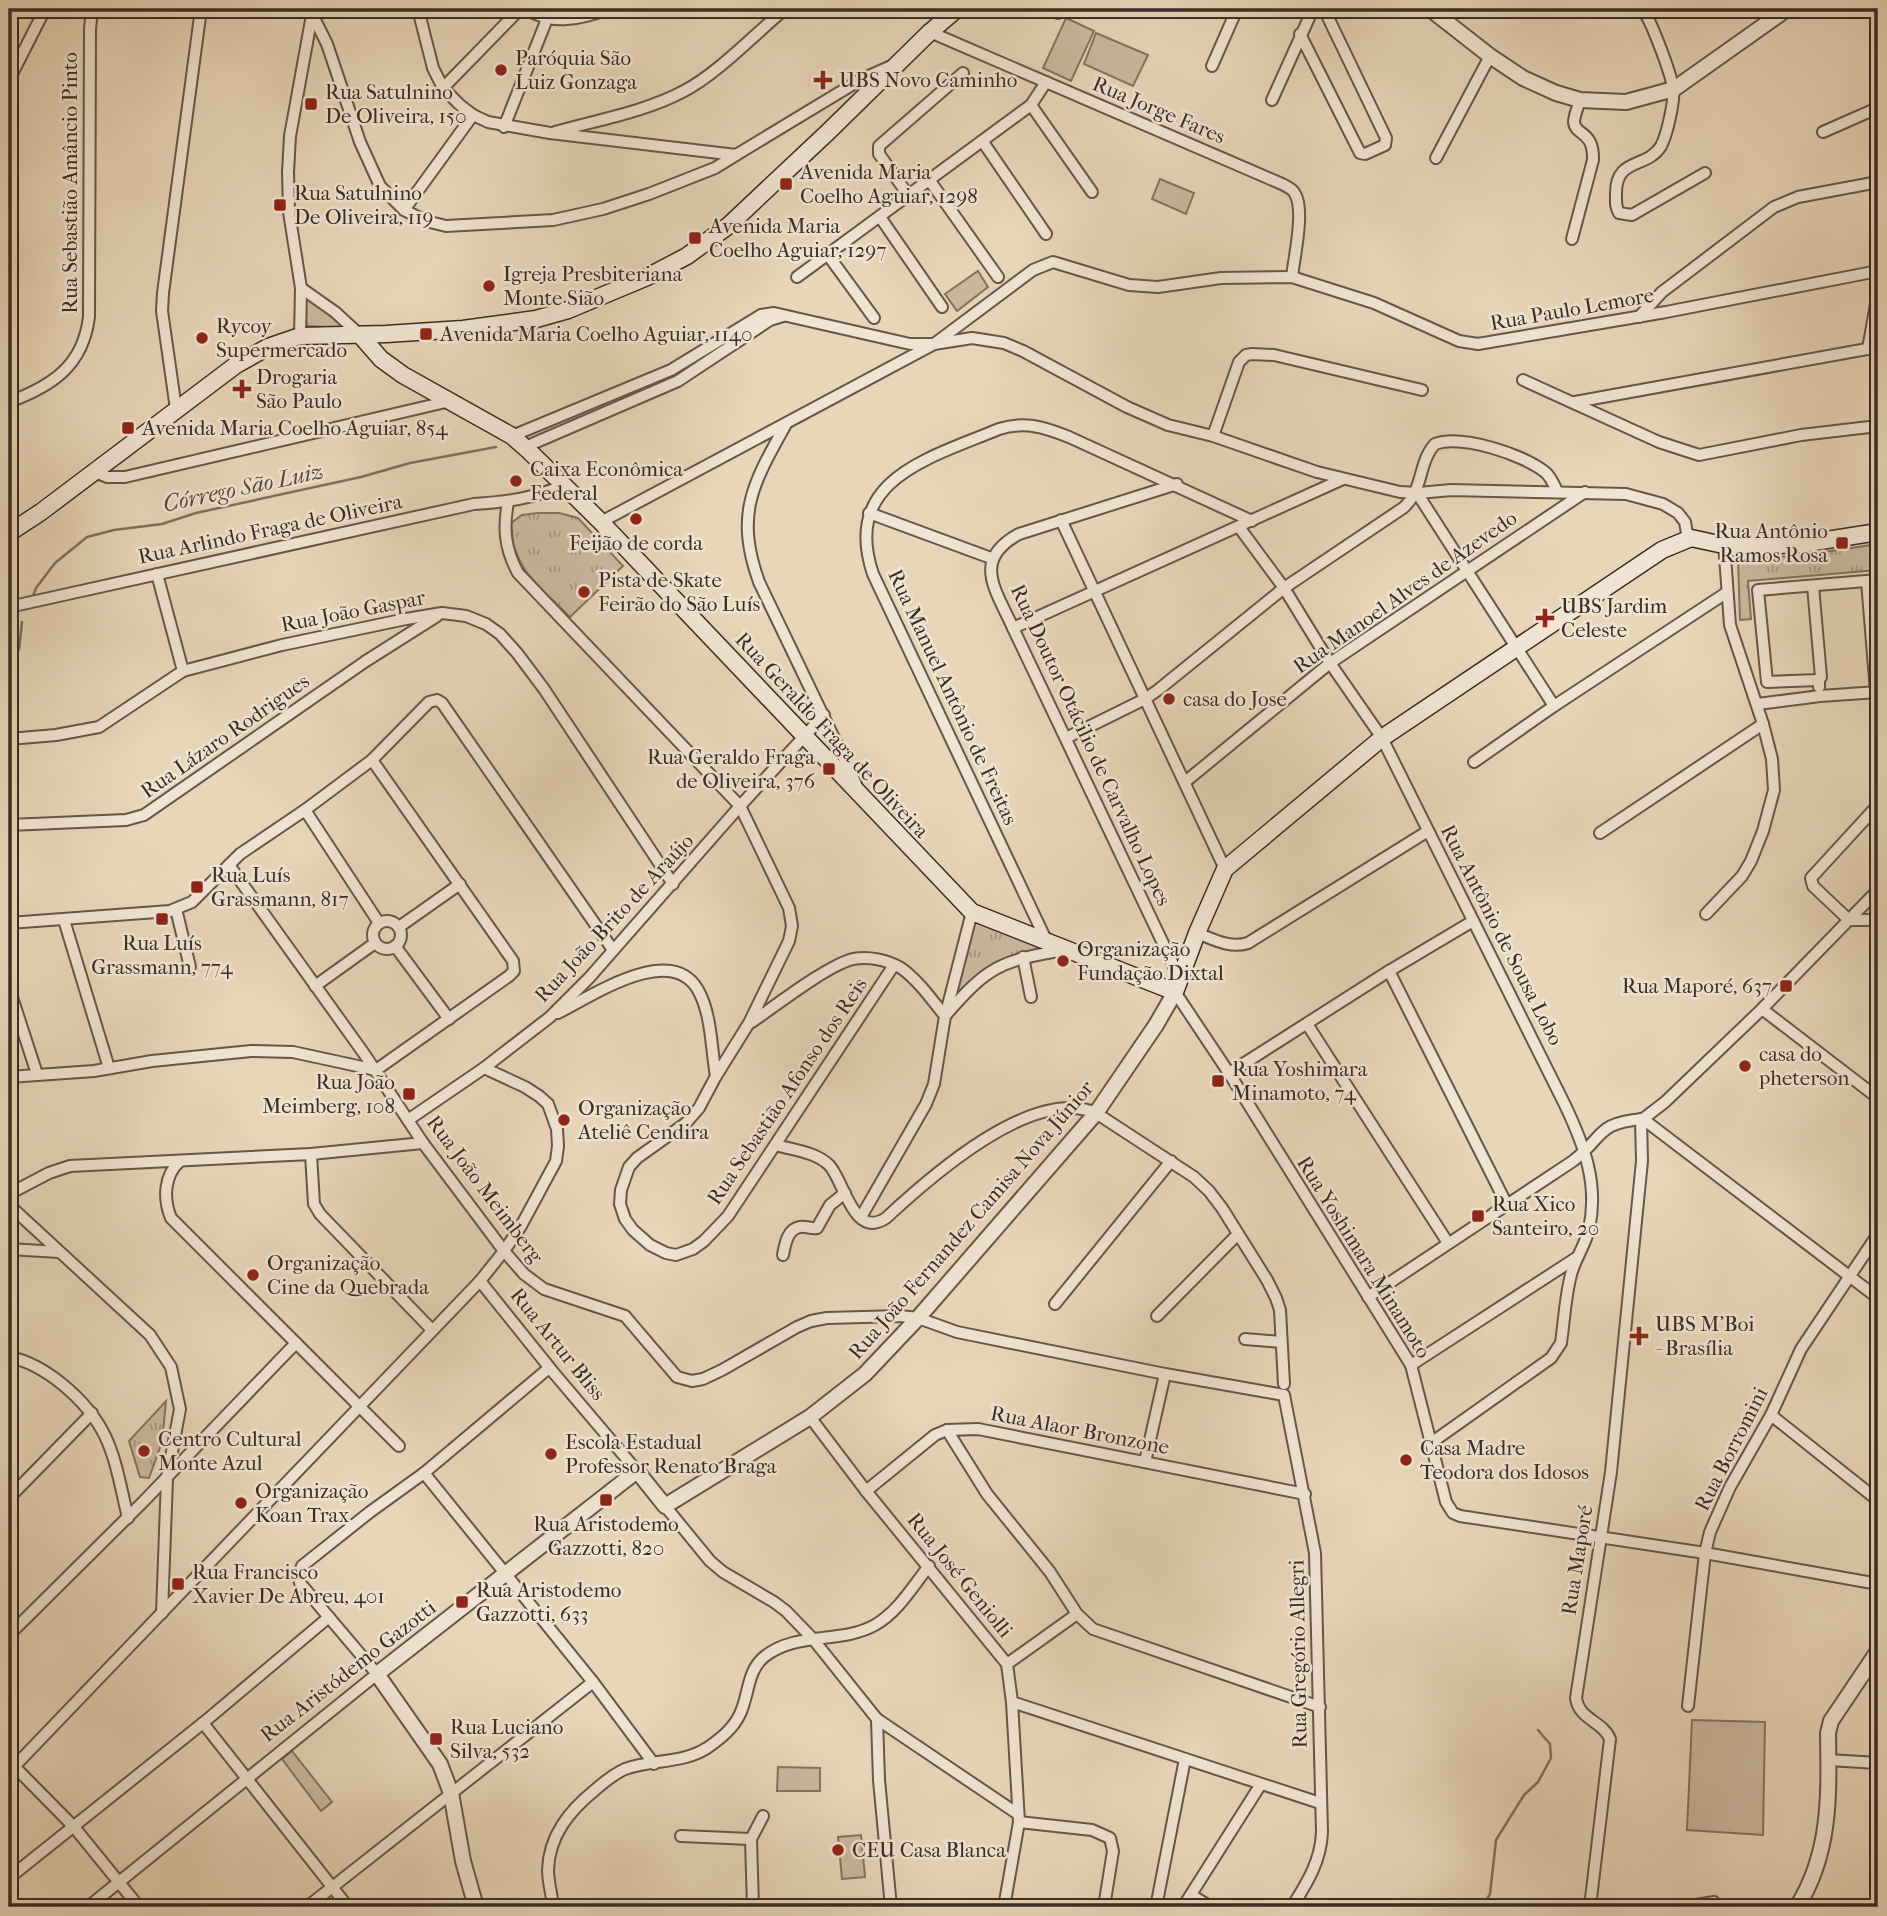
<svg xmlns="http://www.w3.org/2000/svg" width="1887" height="1916" font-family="'IM FELL French Canon',serif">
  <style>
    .green { fill: #cab9a0; stroke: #827362; stroke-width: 2 }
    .park { fill: url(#park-tufts); stroke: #827362; stroke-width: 2 }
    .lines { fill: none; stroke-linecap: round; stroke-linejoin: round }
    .stream { stroke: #7f7060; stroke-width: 2.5 }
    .minor-casing { stroke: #66574a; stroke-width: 14 }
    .tertiary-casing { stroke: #66574a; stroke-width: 18 }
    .secondary-casing { stroke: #3a2d25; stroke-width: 19 }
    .minor { stroke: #f0e4d2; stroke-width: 10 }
    .tertiary { stroke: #f0e4d2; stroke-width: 14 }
    .secondary { stroke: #f0e4d2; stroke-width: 16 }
    .poi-dot { fill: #8f2418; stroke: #f0e4d2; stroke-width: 2.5 }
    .labels { text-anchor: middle; stroke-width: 5; stroke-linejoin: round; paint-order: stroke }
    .poi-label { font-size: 21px; fill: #3a2d25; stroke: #f0e4d2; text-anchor: start }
    .street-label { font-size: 21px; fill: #3a2d25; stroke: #f0e4d2 }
    .water-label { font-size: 23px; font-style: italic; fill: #57493e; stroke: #f0e4d2 }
  </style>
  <defs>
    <pattern id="park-tufts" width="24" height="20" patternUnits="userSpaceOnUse" patternTransform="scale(1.75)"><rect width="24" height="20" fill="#cab9a0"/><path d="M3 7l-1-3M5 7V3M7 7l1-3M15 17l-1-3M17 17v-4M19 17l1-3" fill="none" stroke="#a59782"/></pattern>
  </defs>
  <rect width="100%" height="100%" fill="#e8d6b9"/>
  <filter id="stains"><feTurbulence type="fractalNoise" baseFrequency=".00286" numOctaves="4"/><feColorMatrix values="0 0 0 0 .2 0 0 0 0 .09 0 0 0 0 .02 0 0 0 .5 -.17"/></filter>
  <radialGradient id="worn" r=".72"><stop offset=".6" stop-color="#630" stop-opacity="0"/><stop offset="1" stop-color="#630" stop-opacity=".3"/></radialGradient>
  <g class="green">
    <path d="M1066,18l28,13 -23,50 -28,-13z"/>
    <path d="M1096,33l52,22 -15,31 -49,-22z"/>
    <path d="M1160,179l34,14 -8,21 -34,-15z"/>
    <path d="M978,271l10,16 -31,24 -12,-17z"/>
    <path d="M1692,1720l73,2 -2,113 -76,-5z"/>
    <path d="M778,1767l42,1v23h-43z"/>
    <path d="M861,1835l4,42 -23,2 -4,-42z"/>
  </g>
  <g class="park">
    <path d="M306,292l36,33 -1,3 -35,-2z"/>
    <path d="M538,513h21l19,5 45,48 -53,51c-29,-30 -59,-48 -59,-94l11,-8z"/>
    <path d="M1878,544v26l-130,11 3,38 -11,1 -2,-60 66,-5z"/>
    <path d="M975,920l66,28c-44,14 -57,19 -89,53z"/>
    <path d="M166,1401l-4,41 -13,36 -9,-1 -11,-36z"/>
    <path d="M292,1751l40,51 -11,9 -39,-52z"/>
  </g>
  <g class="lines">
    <g class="stream">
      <path d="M32,599l4,-11 19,-25 32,-26 27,-7 48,-6 34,-11 165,-36 49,-14 86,-16"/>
      <path d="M19,650l3,-28"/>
      <path d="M1482,1907l8,-13 6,-54 28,-45 14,-13 13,-24 -1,-14 -12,-14"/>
    </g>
    <g class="minor-casing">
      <g id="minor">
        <path d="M418,9l15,59 10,20 17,17 13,10 15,7 62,11 186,22 124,-75 29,-13"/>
        <path d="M526,9c27,17 55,10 83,0"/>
        <path d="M1052,9l6,4"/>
        <path d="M1642,9c9,10 29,65 31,79 2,12 -6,47 -12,58 -14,23 -45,11 -45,47 0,8 -1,13 3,20l13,2 73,-42"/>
        <path d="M312,14l15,30 33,98 20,44 24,24 22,11 20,5 107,-6 50,-11 46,-15 66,-26 21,-13"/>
        <path d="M930,32l352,152c4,2 11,5 13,10 10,16 -1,64 -3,83"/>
        <path d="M1300,34l60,119 5,1 20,-9 1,-7 -62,-129"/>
        <path d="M1878,45l-2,19 2,15"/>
        <path d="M1212,66l25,-57"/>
        <path d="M9,80l36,-71"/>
        <path d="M443,88l77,-79"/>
        <path d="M1272,100l41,-91"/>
        <path d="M1031,105l61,87"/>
        <path d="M504,127l43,-108"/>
        <path d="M555,132c42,-12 90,-20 129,-41 33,-17 72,-58 101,-82"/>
        <path d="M1823,132l50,-22 5,-4"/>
        <path d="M983,142l63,92"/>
        <path d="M1436,158l54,-102"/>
        <path d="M930,181l68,96"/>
        <path d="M909,196l-30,-42v-8l84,-73"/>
        <path d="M404,210l69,-95"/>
        <path d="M880,217l62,90"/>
        <path d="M1572,239l21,-79c1,-30 -18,-24 -19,-38 0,-6 4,-15 6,-22"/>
        <path d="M828,255l46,63"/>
        <path d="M797,277l234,-172 15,-23"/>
        <path d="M301,288l34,24 25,23"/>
        <path d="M1639,317l23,-25 112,-85 24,-10 80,-15"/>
        <path d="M300,336l1,-48 -12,-76 -1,-40 2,-36 22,-121"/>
        <path d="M1868,349l10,-56"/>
        <path d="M1523,380l136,62 40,13 102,-20 77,-9"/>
        <path d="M9,402c43,-16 74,-36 80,-85l1,-288 2,-20"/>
        <path d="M1575,402l303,-55"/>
        <path d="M176,409l-14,-98 1,-18 38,-284"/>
        <path d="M785,426c-33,59 -50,89 -26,156l97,202"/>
        <path d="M512,436l159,-66 90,-55 13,-2 136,31h24l38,-6 32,5 19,8 104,56 41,18 45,11 104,36 83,20 19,1 32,-3 175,4 37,10 15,9 7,9 3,17"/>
        <path d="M1213,436l26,-74 7,-7 6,-1 22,1 148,35"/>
        <path d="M525,447l153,-66 92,-61 13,-4"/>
        <path d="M95,472l12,5h18l325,-76"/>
        <path d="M1177,484l-158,50c-48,26 -23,56 -6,94l167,351"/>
        <path d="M1417,493l137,213"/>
        <path d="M508,502c-5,27 -3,47 10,71l222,233 49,102 3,18 -3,15 -40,82 -33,53 -17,32 -13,15 -49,35 -8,9 -8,23 -1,14 5,15 8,11 17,15 16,8 10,2 17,-6 11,-8 24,-25 166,-251"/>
        <path d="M869,513l122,45"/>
        <path d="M1061,520l164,349"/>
        <path d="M601,522l333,-178 99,-74 20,-8 76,23 29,2 63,-9 71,-1 82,26 85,38 19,3 188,-32 212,-41"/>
        <path d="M1239,527l45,61 46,75 52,75 183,367c19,40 34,79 24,124 -4,18 -16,32 -19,50 -5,21 -6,43 -9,64l-10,15 -120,85"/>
        <path d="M157,574l26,97"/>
        <path d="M1867,581l9,111"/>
        <path d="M1813,586l8,91 -2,3v7"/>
        <path d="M9,607l465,-103c33,-2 61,-6 90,-19"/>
        <path d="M1013,628l330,-149"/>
        <path d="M1819,680l-52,2 -9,-92 120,-10"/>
        <path d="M1758,704l62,-8 58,-4"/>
        <path d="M1066,738l79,-39 13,-9 126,-102 119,-80c21,-18 15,-46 32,-64 27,-10 89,11 110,28 6,5 9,13 12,19"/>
        <path d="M9,739l47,-4 43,-8 84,-56 99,-26 124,-26 36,-6 24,3 20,8 14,10 17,19 27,36 129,195"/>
        <path d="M1474,762l80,-56 172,-113"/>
        <path d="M1185,782l145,-119 255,-171"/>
        <path d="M305,810l74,113"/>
        <path d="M9,825l117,-5 18,-5 222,-154 71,-45"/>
        <path d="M1600,833l163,-109"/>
        <path d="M229,865l136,190 58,88 81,108 20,23 20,15 81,27 52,61 15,4 11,-2 19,-9 75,-43 14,-6 16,-3 73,-2 18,2 39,14 208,42 119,21 31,158 7,279c-1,29 -15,51 -30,75"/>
        <path d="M176,909l14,58"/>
        <path d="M1706,914l36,-38 9,-15 12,-30 11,-41 -2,-31 -9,-35 -33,-99 -6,-83"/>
        <path d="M64,920l45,148"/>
        <path d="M1849,920l-36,-34 -2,-8 67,-73"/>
        <path d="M1849,920h29"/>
        <circle cx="387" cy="935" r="14"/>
        <path d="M9,923l161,-12 22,-9 48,-48 65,-44 67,-50 57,-58 8,-2 5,3 171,247"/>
        <path d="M399,927l61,-43"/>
        <path d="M1197,933c16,6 33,16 51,10l180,-112"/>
        <path d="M1047,942l-174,-368c-32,-95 57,-116 126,-145 26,-8 45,-2 70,8l183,84"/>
        <path d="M395,946l54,73"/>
        <path d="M1023,957l8,40"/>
        <path d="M1389,971l118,234"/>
        <path d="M315,986l60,-43"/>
        <path d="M9,988l28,86"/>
        <path d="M1175,992l54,81 182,292 35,137 7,11 7,3 245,37 173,31"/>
        <path d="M1762,1009l116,89"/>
        <path d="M558,1013c34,-17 113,-71 140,-23 14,25 13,59 18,86"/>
        <path d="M946,1013l26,-101"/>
        <path d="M945,1016c43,-50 55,-55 119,-66"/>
        <path d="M752,1022c23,-16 76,-57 101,-63 16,-3 34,1 48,9 17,12 31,32 44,48l-11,68 -8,20 -65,113"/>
        <path d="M1307,1024l141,219"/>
        <path d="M1229,1073l160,-102 84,-50"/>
        <path d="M9,1077l85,-6 58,-10 99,-10 42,1 83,18 133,-94 5,-5 -1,-10 -141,-201"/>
        <path d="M1643,1119l22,-17 97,-93 116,-119"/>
        <path d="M1643,1119l235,179"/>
        <path d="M408,1120l76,-52 66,-51 39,-39 151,-172 84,-91"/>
        <path d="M776,1145c17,5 40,7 53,20 15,15 24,75 57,53 44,-41 146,-132 210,-105l98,64 15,14 13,17 45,72 9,18 4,12 4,74"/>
        <path d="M311,1154l3,50 6,10 112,116"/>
        <path d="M180,1161c-16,14 -17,38 -9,57l228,228"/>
        <path d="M9,1194l40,-21 21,-7 241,-12 112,-11"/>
        <path d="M9,1205l141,130 21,32 9,42 -13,69 -5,135"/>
        <path d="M9,1249l50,3"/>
        <path d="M783,1255c2,-10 4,-26 17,-28 6,-1 11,2 17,1l13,-23 15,-12"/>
        <path d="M480,1281l73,91 84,99"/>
        <path d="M1368,1297l205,-136c32,-25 23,-38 70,-42"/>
        <path d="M1055,1304l116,-143"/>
        <path d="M1157,1316l81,-82"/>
        <path d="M1245,1339l36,3"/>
        <path d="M9,1357c21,4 37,14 53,27 50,41 52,74 66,134"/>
        <path d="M1411,1365l165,-107"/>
        <path d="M1771,1415l104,83"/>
        <path d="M810,1417l56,74 141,173 5,38 7,120 -15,85"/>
        <path d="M947,1430l40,64 63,78 27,42 16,15 227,78"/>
        <path d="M1145,1462l20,-88"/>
        <path d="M424,1473l169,209 61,82"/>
        <path d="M866,1491l69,-56 12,-5 31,-1 327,65"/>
        <path d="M9,1498l83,-85"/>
        <path d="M665,1506l45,55 13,11 51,30 12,9 27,28 64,80 2,61 12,127"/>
        <path d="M9,1635l134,-133 153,-159"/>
        <path d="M1007,1664l70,-50"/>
        <path d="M1012,1702l308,101"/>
        <path d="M1688,1706l17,-153 5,-21 20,-45 41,-72 30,-66 77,-115"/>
        <path d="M877,1719l141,95"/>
        <path d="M203,1723l145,184"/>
        <path d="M1828,1760l50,3"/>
        <path d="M9,1761l65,66 65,80"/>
        <path d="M9,1772l471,-491 24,-30 17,-25 35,-65 2,-15 -1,-17 -9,-25 -9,-8 -14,-9 -41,-19"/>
        <path d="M1019,1822l73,8 18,8 3,13 -9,56"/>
        <path d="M681,1836l70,3"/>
        <path d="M9,1878l194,-155 126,-106"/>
        <path d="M1191,1895l20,12"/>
        <path d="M88,1907l289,-233 -77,-91 -1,-8 3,-9 68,-54 54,-39 125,-105"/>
        <path d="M307,1907l286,-225"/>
        <path d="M553,1907c-1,-12 -5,-25 -5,-37 1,-34 21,-59 47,-80 9,-8 19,-16 30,-21 27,-10 57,-5 82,-21 13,-9 26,-19 33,-34 9,-19 7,-43 24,-57 32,-26 77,-13 111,-32 23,-13 38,-39 54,-59"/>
        <path d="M753,1907l-2,-68 12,-23"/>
        <path d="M1156,1907l29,-148"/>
        <path d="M1183,1907l78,-123"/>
        <path d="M1590,1907l20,-168c-7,-18 -31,-19 -34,-41l35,-226 31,-311 -1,-42"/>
        <path d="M1684,1907l30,-5"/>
      </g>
    </g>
    <g class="tertiary-casing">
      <g id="tertiary">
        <path d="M1430,9l60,47 33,22 33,15 24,7 46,2 48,-13 113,-80"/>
        <path d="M476,1907l-13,-46 -12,-68 -11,-29 -63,-90 260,-203 28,35 145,-89 55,-43 53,-56 178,-205 60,-88 19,-33"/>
        <path d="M1797,1907c34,-54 32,-112 31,-174l3,-12 47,-70"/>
      </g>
    </g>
    <g class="secondary-casing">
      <g id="secondary">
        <path d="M360,335l21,24 22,16 109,61 17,15 72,71 371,390 203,80 22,-59 28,-64 157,-131 280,-188 29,-12 42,9 68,-3 77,-12"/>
        <path d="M9,533l32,-21 195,-147 32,-18 32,-11 86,-2 77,-5 73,-10 32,-9 79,-33 40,-21 41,-30 100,-94 102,-100 27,-23"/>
      </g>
    </g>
    <use href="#minor" class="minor"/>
    <use href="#tertiary" class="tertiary"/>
    <use href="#secondary" class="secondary"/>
  </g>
  <g class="poi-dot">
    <circle cx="501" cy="70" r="7"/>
    <path d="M819.5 69.5h7v7h7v7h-7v7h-7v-7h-7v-7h7z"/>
    <rect x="304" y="97" width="14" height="14" rx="3.5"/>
    <rect x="779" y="177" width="14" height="14" rx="3.5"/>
    <rect x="273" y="198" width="14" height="14" rx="3.5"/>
    <rect x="688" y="231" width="14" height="14" rx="3.5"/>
    <circle cx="489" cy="286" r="7"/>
    <rect x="419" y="327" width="14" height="14" rx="3.5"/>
    <circle cx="202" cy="338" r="7"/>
    <path d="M238.5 378.5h7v7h7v7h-7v7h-7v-7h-7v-7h7z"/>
    <rect x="121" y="421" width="14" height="14" rx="3.5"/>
    <circle cx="516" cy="481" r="7"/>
    <circle cx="636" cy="519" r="7"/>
    <rect x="1835" y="536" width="14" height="14" rx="3.5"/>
    <circle cx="584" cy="592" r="7"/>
    <path d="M1541.5 607.5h7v7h7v7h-7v7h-7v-7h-7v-7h7z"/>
    <circle cx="1169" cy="699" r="7"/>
    <rect x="822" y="762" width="14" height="14" rx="3.5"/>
    <rect x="190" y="880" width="14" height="14" rx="3.5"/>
    <rect x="155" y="912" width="14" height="14" rx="3.5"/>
    <circle cx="1063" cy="961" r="7"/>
    <rect x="1779" y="979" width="14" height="14" rx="3.5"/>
    <circle cx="1745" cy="1066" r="7"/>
    <rect x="1211" y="1074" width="14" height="14" rx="3.5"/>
    <rect x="402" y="1087" width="14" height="14" rx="3.5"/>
    <circle cx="564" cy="1120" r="7"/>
    <rect x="1471" y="1209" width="14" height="14" rx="3.5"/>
    <circle cx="253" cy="1275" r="7"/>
    <path d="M1635.5 1325.5h7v7h7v7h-7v7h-7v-7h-7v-7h7z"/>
    <circle cx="144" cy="1451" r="7"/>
    <circle cx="551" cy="1454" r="7"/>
    <circle cx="1406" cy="1460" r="7"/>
    <rect x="599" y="1493" width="14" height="14" rx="3.5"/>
    <circle cx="241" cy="1503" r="7"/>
    <rect x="171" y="1577" width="14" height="14" rx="3.5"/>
    <rect x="455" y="1595" width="14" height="14" rx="3.5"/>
    <rect x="429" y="1732" width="14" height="14" rx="3.5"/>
    <circle cx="838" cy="1850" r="7"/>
  </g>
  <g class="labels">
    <g class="poi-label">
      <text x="515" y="65">Paróquia São<tspan x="515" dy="24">Luiz Gonzaga</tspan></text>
      <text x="839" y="87">UBS Novo Caminho</text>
      <text x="325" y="99">Rua Satulnino<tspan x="325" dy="24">De Oliveira, 150</tspan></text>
      <text x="800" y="179">Avenida Maria<tspan x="800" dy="24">Coelho Aguiar, 1298</tspan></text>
      <text x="294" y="200">Rua Satulnino<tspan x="294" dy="24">De Oliveira, 119</tspan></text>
      <text x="709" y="233">Avenida Maria<tspan x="709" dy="24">Coelho Aguiar, 1297</tspan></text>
      <text x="503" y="281">Igreja Presbiteriana<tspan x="503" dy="24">Monte Sião</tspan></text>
      <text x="216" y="333">Rycoy<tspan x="216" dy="24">Supermercado</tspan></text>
      <text x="440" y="341">Avenida Maria Coelho Aguiar, 1140</text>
      <text x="256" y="384">Drogaria<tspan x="256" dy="24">São Paulo</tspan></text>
      <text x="142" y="435">Avenida Maria Coelho Aguiar, 854</text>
      <text x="530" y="476">Caixa Econômica<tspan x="530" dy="24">Federal</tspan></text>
      <text x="1828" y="538" text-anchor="end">Rua Antônio<tspan x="1828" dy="24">Ramos Rosa</tspan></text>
      <text x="636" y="550" text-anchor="middle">Feijão de corda</text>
      <text x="598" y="587">Pista de Skate<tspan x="598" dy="24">Feirão do São Luís</tspan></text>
      <text x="1561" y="613">UBS Jardim<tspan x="1561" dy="24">Celeste</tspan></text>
      <text x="1183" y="706">casa do Jose</text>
      <text x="815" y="764" text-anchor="end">Rua Geraldo Fraga<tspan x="815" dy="24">de Oliveira, 376</tspan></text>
      <text x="211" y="882">Rua Luís<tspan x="211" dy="24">Grassmann, 817</tspan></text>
      <text x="162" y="950" text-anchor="middle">Rua Luís<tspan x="162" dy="24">Grassmann, 774</tspan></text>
      <text x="1077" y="956">Organização<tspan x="1077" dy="24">Fundação Dixtal</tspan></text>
      <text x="1772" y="993" text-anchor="end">Rua Maporé, 637</text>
      <text x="1759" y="1061">casa do<tspan x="1759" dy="24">pheterson</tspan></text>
      <text x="1232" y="1076">Rua Yoshimara<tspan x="1232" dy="24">Minamoto, 74</tspan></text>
      <text x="395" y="1089" text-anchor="end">Rua João<tspan x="395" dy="24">Meimberg, 108</tspan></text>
      <text x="578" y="1115">Organização<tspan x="578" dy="24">Ateliê Cendira</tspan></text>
      <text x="1492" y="1211">Rua Xico<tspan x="1492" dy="24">Santeiro, 20</tspan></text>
      <text x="267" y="1270">Organização<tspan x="267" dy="24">Cine da Quebrada</tspan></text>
      <text x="1655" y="1331">UBS M'Boi<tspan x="1655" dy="24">- Brasília</tspan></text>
      <text x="158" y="1446">Centro Cultural<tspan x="158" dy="24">Monte Azul</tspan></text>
      <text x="565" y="1449">Escola Estadual<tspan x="565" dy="24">Professor Renato Braga</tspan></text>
      <text x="1420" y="1455">Casa Madre<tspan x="1420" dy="24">Teodora dos Idosos</tspan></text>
      <text x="255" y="1498">Organização<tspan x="255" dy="24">Koan Trax</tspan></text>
      <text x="606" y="1531" text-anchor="middle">Rua Aristodemo<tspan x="606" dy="24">Gazzotti, 820</tspan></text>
      <text x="192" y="1579">Rua Francisco<tspan x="192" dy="24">Xavier De Abreu, 401</tspan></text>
      <text x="476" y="1597">Rua Aristodemo<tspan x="476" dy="24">Gazzotti, 633</tspan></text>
      <text x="450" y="1734">Rua Luciano<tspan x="450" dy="24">Silva, 532</tspan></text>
      <text x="852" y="1857">CEU Casa Blanca</text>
    </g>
    <g class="street-label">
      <text transform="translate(1159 110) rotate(23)" y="7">Rua Jorge Fares</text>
      <text transform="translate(70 183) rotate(-90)" y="7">Rua Sebastião Amâncio Pinto</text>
      <text transform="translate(1572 309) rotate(-10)" y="7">Rua Paulo Lemore</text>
      <text transform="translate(270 529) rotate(-12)" y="7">Rua Arlindo Fraga de Oliveira</text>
      <text transform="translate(1405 592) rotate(-35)" y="7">Rua Manoel Alves de Azevedo</text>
      <text transform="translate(353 611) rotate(-11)" y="7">Rua João Gaspar</text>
      <text transform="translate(953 697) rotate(65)" y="7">Rua Manuel Antônio de Freitas</text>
      <text transform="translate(832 735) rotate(47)" y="7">Rua Geraldo Fraga de Oliveira</text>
      <text transform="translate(225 736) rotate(-35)" y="7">Rua Lázaro Rodrigues</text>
      <text transform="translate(1091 745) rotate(65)" y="7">Rua Doutor Otácilio de Carvalho Lopes</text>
      <text transform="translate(614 918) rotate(-47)" y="7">Rua João Brito de Araújo</text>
      <text transform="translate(1502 935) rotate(63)" y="7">Rua Antônio de Sousa Lobo</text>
      <text transform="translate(787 1091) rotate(-56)" y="7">Rua Sebastião Afonso dos Reis</text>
      <text transform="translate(485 1189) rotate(53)" y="7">Rua João Meimberg</text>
      <text transform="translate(971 1220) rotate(-49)" y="7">Rua João Fernandez Camisa Nova Júnior</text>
      <text transform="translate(1364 1257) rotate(58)" y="7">Rua Yoshimara Minamoto</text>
      <text transform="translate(558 1344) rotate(51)" y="7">Rua Artur Bliss</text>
      <text transform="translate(1080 1430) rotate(11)" y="7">Rua Alaor Bronzone</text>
      <text transform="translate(1731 1449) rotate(-63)" y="7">Rua Borromini</text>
      <text transform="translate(1577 1560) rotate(-81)" y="7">Rua Maporé</text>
      <text transform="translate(960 1575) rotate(51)" y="7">Rua José Geniolli</text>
      <text transform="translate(1298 1654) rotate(-91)" y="7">Rua Gregório Allegri</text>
      <text transform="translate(348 1671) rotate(-38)" y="7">Rua Aristódemo Gazotti</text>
    </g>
    <g class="water-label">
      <text transform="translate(243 487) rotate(-12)" y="8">Córrego São Luiz</text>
    </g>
  </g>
  <rect width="1887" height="1916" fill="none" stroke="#e8d6b9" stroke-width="35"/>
  <rect x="10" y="10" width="1866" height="1895" fill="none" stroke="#3a2d25" stroke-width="3.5"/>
  <rect x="18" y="18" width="1852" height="1881" fill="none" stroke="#3a2d25" stroke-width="2"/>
  <rect width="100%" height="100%" filter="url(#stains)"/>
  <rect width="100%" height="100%" fill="url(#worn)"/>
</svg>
